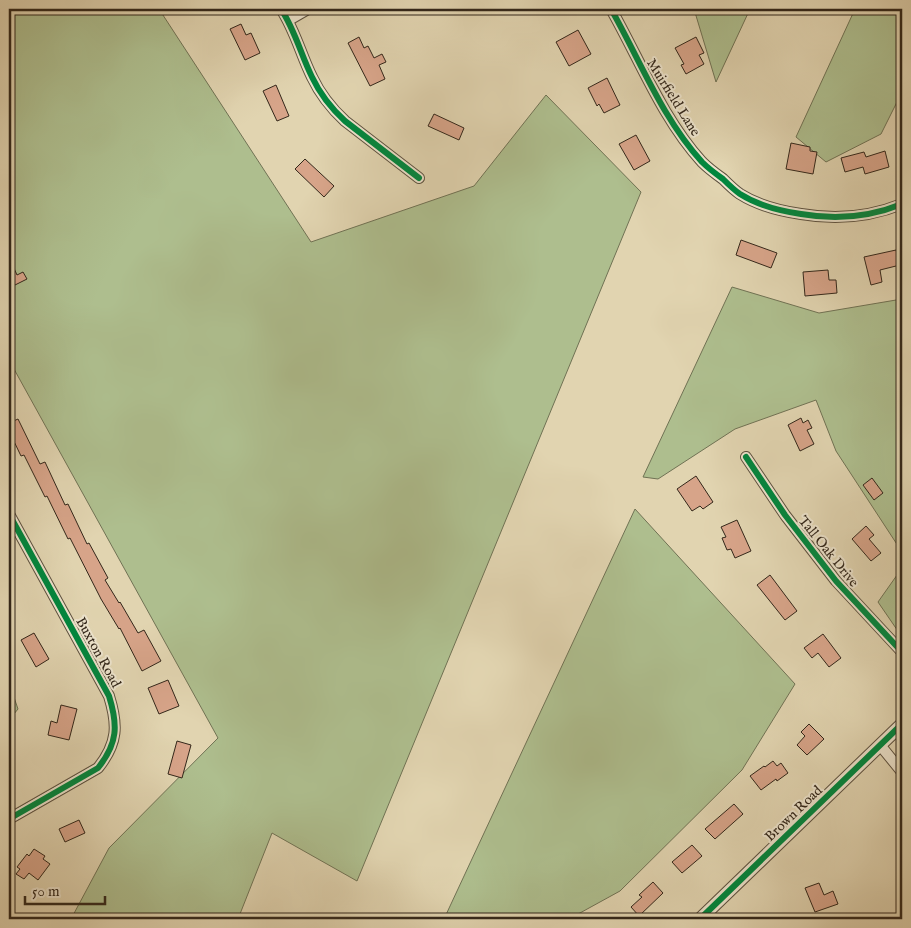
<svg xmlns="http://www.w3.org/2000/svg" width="911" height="928" font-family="'IM FELL English',serif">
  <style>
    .green { fill: #aebe8e; stroke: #707254 }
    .building { fill: #d7a489; stroke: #33271a }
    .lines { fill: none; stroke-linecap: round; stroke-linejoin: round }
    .minor-casing { stroke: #5e5240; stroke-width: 12 }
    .tertiary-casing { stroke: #5e5240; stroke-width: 14 }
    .minor { stroke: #ece3cc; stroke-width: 10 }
    .tertiary { stroke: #ece3cc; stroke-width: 12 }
    .cycleway-casing { stroke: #ece3cc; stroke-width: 9 }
    .cycleway { stroke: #00873e; stroke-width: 6 }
    .labels { text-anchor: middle; stroke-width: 4; stroke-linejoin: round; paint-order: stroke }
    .street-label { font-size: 14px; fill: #33271a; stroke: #ece3cc }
  </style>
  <rect width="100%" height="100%" fill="#e1d4b0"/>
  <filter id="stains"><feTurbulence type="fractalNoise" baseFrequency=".004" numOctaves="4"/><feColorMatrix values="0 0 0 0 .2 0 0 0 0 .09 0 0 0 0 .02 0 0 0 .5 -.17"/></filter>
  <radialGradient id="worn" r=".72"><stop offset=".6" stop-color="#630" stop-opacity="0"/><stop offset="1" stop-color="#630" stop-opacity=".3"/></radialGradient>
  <g class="green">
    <path d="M9,9h150l152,233 163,-56 72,-91 95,97 -284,689 -85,-48 -34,86h-167l38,-71 109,-110 -209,-378z"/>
    <path d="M694,9h56l-34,73z"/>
    <path d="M855,9h47v83l-21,42 -55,28 -30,-25z"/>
    <path d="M732,287l87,26 83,-14v253l-66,-101 -20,-51 -81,29 -77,50 -15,-2z"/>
    <path d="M635,509l160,175 -53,86 -122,121 -51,28h-125z"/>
    <path d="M902,568v69l-24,-35z"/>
    <path d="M9,683l9,26 -9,11z"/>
  </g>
  <g class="building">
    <path d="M241,24l5,11 5,-2 9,20 -15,7 -15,-31z"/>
    <path d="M578,30l13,24 -22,12 -13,-24z"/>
    <path d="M359,37l5,11 4,-2 6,12 8,-4 4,8 -7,3 6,14 -15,7 -22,-43z"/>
    <path d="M696,37l8,16 -5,2 5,9 -18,10 -5,-9 3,-1 -9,-16z"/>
    <path d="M607,78l13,27 -16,8 -5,-9 -2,2 -9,-18z"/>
    <path d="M276,85l13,31 -12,5 -14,-30z"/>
    <path d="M434,114l30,14 -5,12 -31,-14z"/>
    <path d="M636,135l14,26 -16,9 -15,-26z"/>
    <path d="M791,143l19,4v4l7,1 -4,22 -27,-5z"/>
    <path d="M885,151l4,16 -24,7 -2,-7 -18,5 -4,-14 23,-6 2,5z"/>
    <path d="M305,159l29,27 -10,11 -29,-28z"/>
    <path d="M741,240l36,13 -6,15 -35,-13z"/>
    <path d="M896,250l4,15 -20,5 2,12 -11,3 -7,-28z"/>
    <path d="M9,257l8,18 6,-3 4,7 -18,9z"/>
    <path d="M828,270l1,10h7l1,13 -32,3 -2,-24z"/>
    <path d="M801,418l2,5 5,-3 4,8 -5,2 7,14 -14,7 -12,-26z"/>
    <path d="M18,419l22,45 5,-2 20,43 3,-1 19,40 2,-1 19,35 -3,2 14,23 1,-1 18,31 6,-3 17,31 -19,10 -22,-43 -1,1 -18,-30 -31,-61 -2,1 -21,-43 -2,1 -21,-42 -3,1 -12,-25v-8z"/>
    <path d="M696,476l17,26 -10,7 -3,-3 -8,5 -15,-22z"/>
    <path d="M872,478l11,15 -9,7 -11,-15z"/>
    <path d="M737,520l14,31 -16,7 -4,-9 -4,1 -5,-12 4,-1 -5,-10z"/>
    <path d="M866,526l8,9 -5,4 12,14 -10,8 -19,-22z"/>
    <path d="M770,575l27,36 -12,9 -28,-35z"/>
    <path d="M34,633l15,26 -13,8 -15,-27z"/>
    <path d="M823,634l18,24 -12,9 -11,-14 -6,5 -8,-10z"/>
    <path d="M168,680l11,26 -20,8 -11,-26z"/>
    <path d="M61,705l16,4 -8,31 -21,-5 3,-14 6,2z"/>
    <path d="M809,724l15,15 -17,16 -10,-10 8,-9 -4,-4z"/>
    <path d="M177,741l14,4 -9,33 -14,-4z"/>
    <path d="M773,761l4,5 4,-3 7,10 -11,8 -1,-2 -15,11 -11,-14 14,-10 1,1z"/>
    <path d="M734,804l9,10 -28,25 -10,-10z"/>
    <path d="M79,820l6,13 -20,9 -6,-13z"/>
    <path d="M692,845l10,11 -20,17 -10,-11z"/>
    <path d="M34,849l11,7 -2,3 7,5 -12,16 -9,-7 -5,6 -8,-5 4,-5 -3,-2 10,-13 2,2z"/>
    <path d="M653,882l10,11 -24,23 -8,-9 11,-10 -3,-2z"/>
    <path d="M819,883l5,12 9,-4 5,13 -23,8 -10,-24z"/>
  </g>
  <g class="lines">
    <g class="minor-casing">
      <g id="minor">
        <path d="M281,9c14,21 20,46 31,68 8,17 20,32 33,44l74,57"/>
        <path d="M611,9c29,51 51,109 91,153 6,6 14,12 21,17 5,5 11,11 17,15 19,12 40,17 61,20 35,6 69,3 101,-10"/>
        <path d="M289,20l19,-11"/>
        <path d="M746,457l39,58 51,66 66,71"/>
        <path d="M9,514l100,182c9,29 9,47 -11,72l-89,51"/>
        <path d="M880,745l22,27"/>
      </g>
    </g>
    <g class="tertiary-casing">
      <path id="tertiary" d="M700,919l202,-195"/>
    </g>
    <use href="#minor" class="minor"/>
    <use href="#tertiary" class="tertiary"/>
    <g class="cycleway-casing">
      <g id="cycleway">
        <path d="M281,9c14,21 20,46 31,68 8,17 20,32 33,44l74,57"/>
        <path d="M611,9c29,51 51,109 91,153 6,6 14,12 21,17 5,5 11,11 17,15 19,12 40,17 61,20 35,6 69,3 101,-10"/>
        <path d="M746,457l39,58 51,66 66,71"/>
        <path d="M9,514l100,182c9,29 9,47 -11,72l-89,51"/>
        <path d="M700,919l202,-195"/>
      </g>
    </g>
    <use href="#cycleway" class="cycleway"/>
  </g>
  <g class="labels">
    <g class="street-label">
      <text transform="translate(674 97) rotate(58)" y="5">Muirfield Lane</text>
      <text transform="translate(829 551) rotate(51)" y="5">Tall Oak Drive</text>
      <text transform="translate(99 652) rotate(61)" y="5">Buxton Road</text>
      <text transform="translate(793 813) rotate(-44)" y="5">Brown Road</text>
    </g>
  </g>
  <rect width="911" height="928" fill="none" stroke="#e1d4b0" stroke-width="30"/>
  <rect x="10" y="10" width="891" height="908" fill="none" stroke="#33271a" stroke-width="2.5"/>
  <rect x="15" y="15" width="881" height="898" fill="none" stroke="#33271a"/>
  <path d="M25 896v8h80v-8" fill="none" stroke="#33271a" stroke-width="2.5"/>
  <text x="32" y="896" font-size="15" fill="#33271a" stroke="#ece3cc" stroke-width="4" paint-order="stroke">50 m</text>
  <rect width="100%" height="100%" filter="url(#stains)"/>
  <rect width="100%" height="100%" fill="url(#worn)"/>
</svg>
